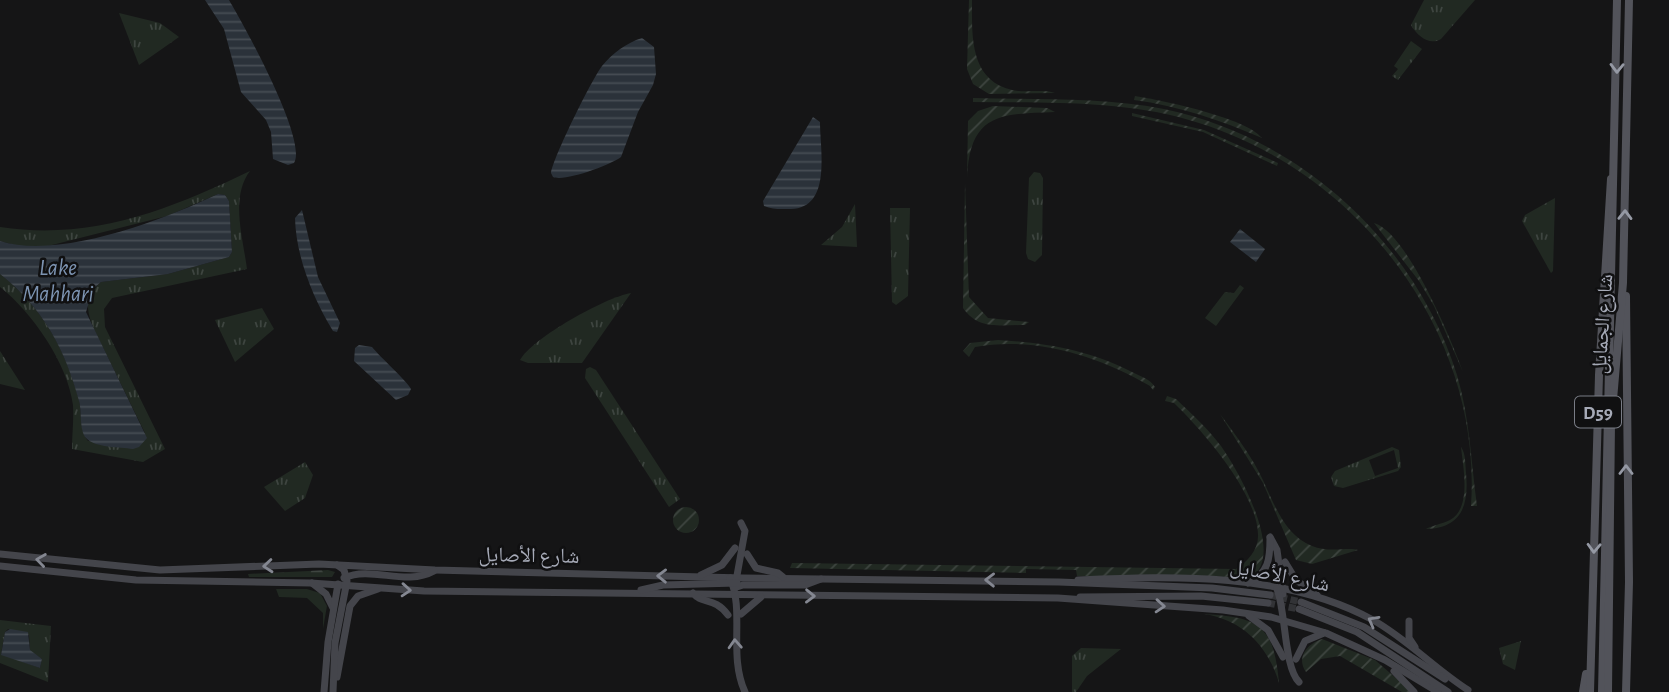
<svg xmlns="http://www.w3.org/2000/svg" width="1669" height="692" font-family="'Alegreya Sans','Noto Naskh Arabic',sans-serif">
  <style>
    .grass { fill: #212922 }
    .forest { fill: url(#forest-firs) }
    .park { fill: url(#park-tufts); fill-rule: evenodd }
    .garden { fill: url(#garden-furrows) }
    .water { fill: url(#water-rules) }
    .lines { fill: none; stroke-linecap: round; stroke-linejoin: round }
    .secondary-tunnel { stroke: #323336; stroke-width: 7; stroke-dasharray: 7 3.5; stroke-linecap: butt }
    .secondary { stroke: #44454b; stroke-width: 7 }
    .primary { stroke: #52535a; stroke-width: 8 }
    .oneway { stroke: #9599a4 }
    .oneway2 { stroke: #848791 }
    .labels { text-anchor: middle; stroke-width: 5; stroke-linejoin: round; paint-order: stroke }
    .shield { fill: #101011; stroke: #797c85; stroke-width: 2 }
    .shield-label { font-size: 19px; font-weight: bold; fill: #a6aab7 }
    .street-label { font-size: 21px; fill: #a6aab7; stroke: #101011 }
    .water-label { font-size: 23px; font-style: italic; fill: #7d94b2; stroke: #101011 }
  </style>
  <defs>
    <pattern id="forest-firs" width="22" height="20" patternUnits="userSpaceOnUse" patternTransform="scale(1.75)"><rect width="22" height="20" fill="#212922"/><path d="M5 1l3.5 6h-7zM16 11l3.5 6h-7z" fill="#3e4540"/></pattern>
    <pattern id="park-tufts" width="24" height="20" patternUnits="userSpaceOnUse" patternTransform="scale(1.75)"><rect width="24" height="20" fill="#212922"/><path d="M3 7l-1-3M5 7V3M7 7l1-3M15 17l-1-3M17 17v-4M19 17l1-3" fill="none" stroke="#3e4540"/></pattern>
    <pattern id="garden-furrows" width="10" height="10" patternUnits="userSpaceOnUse" patternTransform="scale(1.75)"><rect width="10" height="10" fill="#212922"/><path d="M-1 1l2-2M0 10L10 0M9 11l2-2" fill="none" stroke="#3e4540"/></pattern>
    <pattern id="water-rules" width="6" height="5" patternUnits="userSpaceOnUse" patternTransform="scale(1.75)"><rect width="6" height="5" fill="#2b323a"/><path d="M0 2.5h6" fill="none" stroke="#474d54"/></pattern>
  </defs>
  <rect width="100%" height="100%" fill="#151516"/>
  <path class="grass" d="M276,589h31l13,4 7,13 -4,23v-16l-16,-15 -28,-1z"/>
  <path class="forest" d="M328,570l7,2 -3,5h-83l-1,-3z"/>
  <g class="park">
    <path d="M1424,0h51l-34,39c-11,7 -24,-3 -30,-14z"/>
    <path d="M119,13l41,10 19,14 -40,28z"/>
    <path d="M1411,41l11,8 -24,31 -6,-4 6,-7 -4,-3z"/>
    <path d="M250,171c-20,26 -7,67 -3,98l-135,29 -8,11 1,18 60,122 -22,13 -71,-13c0,-14 2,-30 1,-44 -5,-41 -41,-93 -73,-118v-13c42,33 65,74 79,126 3,13 0,30 9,41l57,-8 -51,-104c-8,-19 -10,-32 7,-47l67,-8 61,-17 3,-5 -3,-51 -4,-6 -7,-1 -51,22 -127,32 -17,-1 -23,-6v-14c91,14 169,-17 250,-56z"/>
    <path d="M1034,172l6,1 3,5 -1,77 -7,7 -7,-3 -2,-6 3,-75z"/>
    <path d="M1555,198l-2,73 -2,2 -29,-52 3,-6z"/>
    <path d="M855,204l2,43 -36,-2 21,-18z"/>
    <path d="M890,208h20l-2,88 -12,9 -4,-3z"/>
    <path d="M1240,285l4,3 -28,38 -11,-8 20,-26 9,1z"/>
    <path d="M631,293l-49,70h-54l-8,-3c12,-22 86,-63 111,-67z"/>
    <path d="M262,308l12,21 -39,33 -20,-42z"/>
    <path d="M0,351l25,39 -25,-6z"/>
    <path d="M590,367l6,3 84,129 -11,8 -84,-129 1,-9z"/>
    <path d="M1392,447l7,3 2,17 -3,4 -55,17 -9,-2 -3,-9 4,-6zM1394,450l4,18 -23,8 -6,-16z"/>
    <path d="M305,462l8,13 -8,23 -20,13 -21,-24z"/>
    <path d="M0,620l51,6 -3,56 -48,-19zM8,629l21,6 1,16 12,8 -2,9 -39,-14 4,-22z"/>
    <path d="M1521,641l-6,29 -12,-6 -4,-16z"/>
    <path d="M1081,648l40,1 -34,27 -11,16h-4v-36z"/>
  </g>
  <g class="garden">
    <path d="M969,0h3c0,35 -3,80 40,90 14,3 31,-1 43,3l-66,1 -16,-10 -6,-15z"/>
    <path d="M1135,96c26,4 112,22 127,42 -42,-18 -83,-32 -128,-38z"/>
    <path d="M973,98c63,2 128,-1 191,11 136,28 252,134 293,266 13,44 14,87 20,131h-6c12,-176 -116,-339 -282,-386 -69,-20 -145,-17 -216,-18z"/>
    <path d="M993,106l54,2 8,4c-55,2 -85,1 -88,66l1,-57 10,-10z"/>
    <path d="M1132,113l72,17 74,33 -1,3 -74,-34 -71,-16z"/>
    <path d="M965,183l4,114 19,21 41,4 -4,3c-25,0 -47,5 -62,-17z"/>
    <path d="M1374,223c33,9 78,118 89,149l-29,-66 -15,-25z"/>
    <path d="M998,340c48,3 91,10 134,32 8,4 18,7 23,15l-2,3 -3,-4c-52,-30 -115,-50 -175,-39l-6,10 -6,-6 7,-8z"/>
    <path d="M1167,396l9,3c16,15 32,30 45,47 18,25 65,110 30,131l-174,-1 -1,-6 -50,-1v4l-236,-5 2,-5 444,6c12,-8 23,-20 22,-35 -1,-41 -56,-104 -84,-131l-9,-2z"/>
    <path d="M1220,414c12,16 24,32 34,49 17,28 25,70 58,83 16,7 36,1 46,4l-46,14 -16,-4 -33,-77z"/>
    <path d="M1461,447c5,7 4,17 5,26 3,32 -4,55 -40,56 4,-3 16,-5 24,-9 22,-12 13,-53 11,-73z"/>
    <circle cx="686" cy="520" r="13"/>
    <path d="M1204,614c56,3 70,12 75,69 -11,-37 -36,-63 -75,-69z"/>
    <path d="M1322,639l53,21 37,32h-10l-62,-36 -19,3 -15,13c-10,-15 1,-28 16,-33z"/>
  </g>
  <g class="water">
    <path d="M205,0h24c15,25 79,141 65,163l-6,2 -15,-6 -2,-27 -5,-12 -25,-28 -17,-63z"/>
    <path d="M642,38l12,9 2,27 -3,11 -15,27 -17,45c-11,8 -56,25 -68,20l-2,-4c2,-15 41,-94 51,-107 11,-13 24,-23 40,-28z"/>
    <path d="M813,117l7,5c0,28 12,86 -29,87 -9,0 -18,1 -27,-3l-1,-5z"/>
    <path d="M218,194l7,1 4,6 3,51 -3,5 -61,17 -67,8 -8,7 -7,23 61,126 -8,9 -6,2c-13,-2 -38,-1 -47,-11 -7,-8 -4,-27 -7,-37 -14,-52 -36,-93 -79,-127v-33c59,19 163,-21 218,-47z"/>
    <path d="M302,210l16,67 22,46 -3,9 -4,-1c-20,-33 -37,-74 -38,-113z"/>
    <path d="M1240,229l25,20 -9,13 -26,-20z"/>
    <path d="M359,345l13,2c8,10 35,34 39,42l-3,6 -12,5 -42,-39 1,-13z"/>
    <path d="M10,629l18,3 2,18 12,9 -2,9 -39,-13 4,-23z"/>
  </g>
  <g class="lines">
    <g class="secondary-tunnel">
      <path d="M1270,595l31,7"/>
      <path d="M1268,603l31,6"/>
    </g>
    <g class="secondary">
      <path d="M1270,537l7,13 6,44"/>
      <path d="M0,554l160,16 159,-6 116,6 308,8 316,4 153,6 58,7"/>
      <path d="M747,554l9,14 22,5 5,4"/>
      <path d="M1285,562l11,18 21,15"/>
      <path d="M0,566l136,14 175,3 113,8 634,7 165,12 48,7 55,16 59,27 53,32"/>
      <path d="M701,575l21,-10 13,-17"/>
      <path d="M344,578c28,-13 61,9 90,-7"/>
      <path d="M730,578c15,33 -2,77 15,114"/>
      <path d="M1078,580c96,-4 207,-8 295,40 34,19 62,49 95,70"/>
      <path d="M736,581l9,-50 -4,-8"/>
      <path d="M312,583l14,11 7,14"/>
      <path d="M1248,583c21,-10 22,-24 22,-45"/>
      <path d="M734,588l9,-3h62l16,-6"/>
      <path d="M1277,589c9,23 7,78 22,93"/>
      <path d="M641,590l22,-5 74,-2"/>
      <path d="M693,593c9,12 21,3 35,22"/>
      <path d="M1080,597l121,-1 67,7"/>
      <path d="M1301,602l63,25 81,52"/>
      <path d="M1299,609l58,23 91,60"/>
      <path d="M741,614l20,-17"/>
      <path d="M1249,616l19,14 15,27"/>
      <path d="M1409,621v17l6,9"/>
      <path d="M1296,659l9,-18 19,-8"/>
      <path d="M1394,671l20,21"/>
      <path d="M337,677l13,-71 8,-10 20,-7"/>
      <path d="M324,692l4,-50 10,-58"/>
      <path d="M333,692l2,-49 12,-62 -3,-11 -7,-5"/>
    </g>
    <g class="primary">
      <path d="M1626,296l3,286 -3,110"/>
      <path d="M1583,692l3,-18"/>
      <path d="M1590,692l9,-317 12,-196"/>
      <path d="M1602,692l15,-692"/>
      <path d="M1608,692l3,-269 12,-140 6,-283"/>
    </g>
  </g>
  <defs><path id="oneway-chevron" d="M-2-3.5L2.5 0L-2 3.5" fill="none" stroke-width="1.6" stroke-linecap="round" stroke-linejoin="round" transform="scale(1.75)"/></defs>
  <g class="oneway">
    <use href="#oneway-chevron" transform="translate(1617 68) rotate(91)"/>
    <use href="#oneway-chevron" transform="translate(1625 215) rotate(-89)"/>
    <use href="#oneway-chevron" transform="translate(1626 470) rotate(-90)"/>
    <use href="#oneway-chevron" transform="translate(1594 548) rotate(92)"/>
  </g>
  <g class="oneway2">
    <use href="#oneway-chevron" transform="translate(41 560) rotate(-172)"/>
    <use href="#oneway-chevron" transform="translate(268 566) rotate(175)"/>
    <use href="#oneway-chevron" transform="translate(662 576) rotate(-179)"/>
    <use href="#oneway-chevron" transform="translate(990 580) rotate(-179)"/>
    <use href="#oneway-chevron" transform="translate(406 590) rotate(4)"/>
    <use href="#oneway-chevron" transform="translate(810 596) rotate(1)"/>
    <use href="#oneway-chevron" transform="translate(1160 606) rotate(4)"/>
    <use href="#oneway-chevron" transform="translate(1373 621) rotate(-151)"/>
    <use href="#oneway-chevron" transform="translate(735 644) rotate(-93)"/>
  </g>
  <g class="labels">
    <rect class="shield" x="1575" y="396.5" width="46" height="31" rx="5"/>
    <g class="shield-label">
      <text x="1598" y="419">D59</text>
    </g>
    <g class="street-label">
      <text transform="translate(1602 324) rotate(-86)" y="7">شارع الجمايل</text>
      <text transform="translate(529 555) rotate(1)" y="7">شارع الأصايل</text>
      <text transform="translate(1280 575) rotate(11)" y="7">شارع الأصايل</text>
    </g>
    <g class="water-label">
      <text x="58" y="275">Lake<tspan x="58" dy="26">Mahhari</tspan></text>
    </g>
  </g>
</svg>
